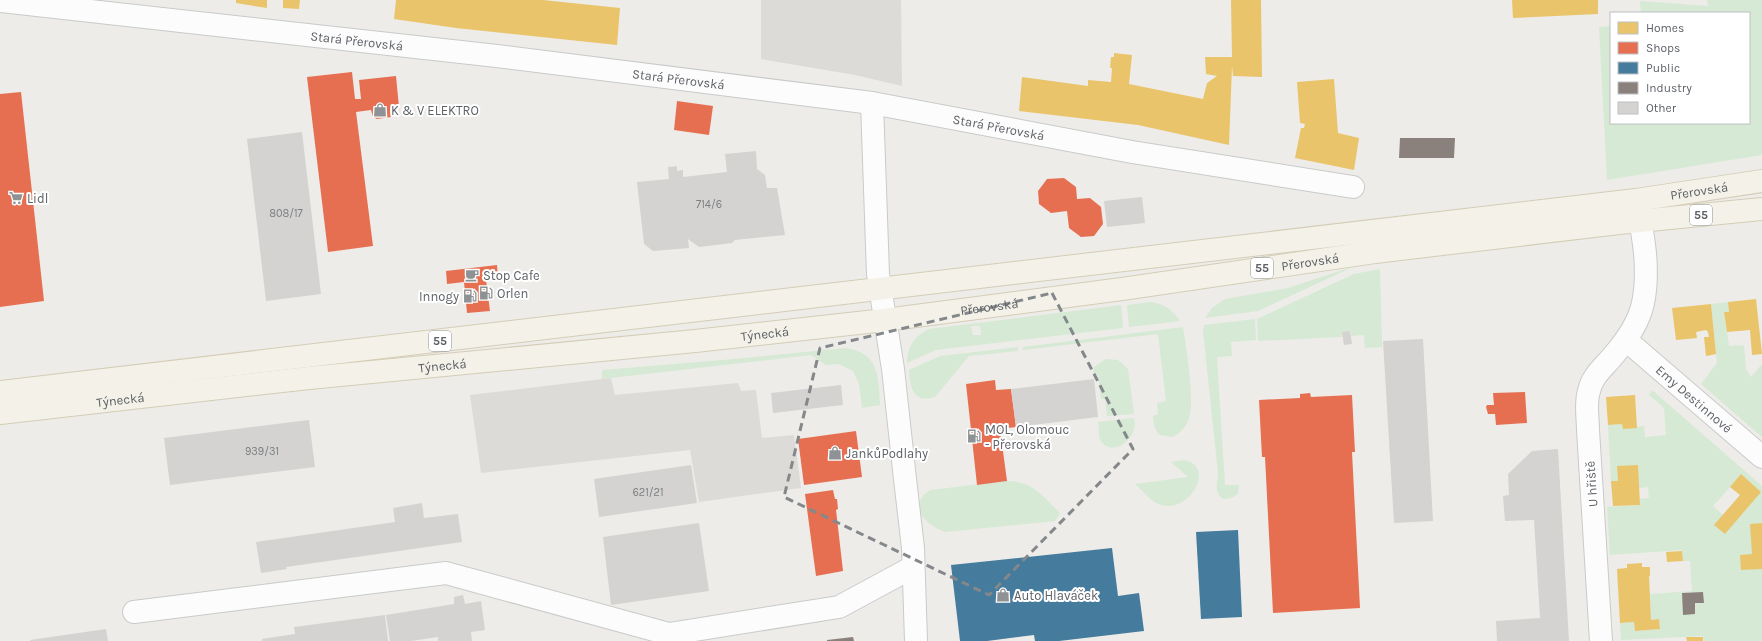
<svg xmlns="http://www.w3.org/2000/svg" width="1762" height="641" font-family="Karla,sans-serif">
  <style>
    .industrial { fill: #dddbd8 }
    .green { fill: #d6e9d4; fill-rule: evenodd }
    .homes { fill: #e9c46a }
    .shops { fill: #e76f51 }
    .public { fill: #457b9d }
    .industry { fill: #8a817c }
    .building { fill: #d4d3d1 }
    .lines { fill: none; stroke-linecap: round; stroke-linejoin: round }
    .minor-casing { stroke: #c9caca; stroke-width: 24 }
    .major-casing { stroke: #d4cdb6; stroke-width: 24 }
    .minor { stroke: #fcfcfc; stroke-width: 22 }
    .major { stroke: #f3f1e8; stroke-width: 22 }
    .marked { fill: none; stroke: #85888b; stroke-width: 3; stroke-dasharray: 8 5; stroke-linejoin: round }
    .labels { text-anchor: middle; stroke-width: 4; stroke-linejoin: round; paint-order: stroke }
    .number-label { font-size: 11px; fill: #7c7f82 }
    .shield { fill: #fff; stroke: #8e9094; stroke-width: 1 }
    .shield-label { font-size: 12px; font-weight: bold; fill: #5d6166 }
    .street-label { font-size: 13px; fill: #5d6166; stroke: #fff }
    .poi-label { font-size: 13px; fill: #5d6166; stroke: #fff; text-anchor: start }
  </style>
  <rect width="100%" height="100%" fill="#edece8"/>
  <g class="industrial">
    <path d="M761,0h140l1,86 -47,-11 -94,-16z"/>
    <path d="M611,378l4,17 123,-12 3,8 15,-1 6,48 32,-3 7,53 -102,14 -9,-52 -209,23 -11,-78z"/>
  </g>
  <g class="green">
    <path d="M1707,0h55v155l-155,25 -8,-153 12,-1v97h138v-110h-108l-1,-12 68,5z"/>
    <path d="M1355,266l-97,45 -53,7 7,-10 13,-9 63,-11z"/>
    <path d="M1380,269l2,78 -17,1 -1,-13 -13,1v-5l-9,1v5l-84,4 -1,-22 97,-45z"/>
    <path d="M1151,302c13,2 22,8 29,19l-51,6 -2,-22z"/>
    <path d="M1728,302l1,10h-5l5,34 15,-1 2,24 5,8 11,-13v73l-61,-53 16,-21 -6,-59z"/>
    <path d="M1121,305l2,23 -187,22 -29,13c0,-16 7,-27 22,-34zM971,326h9l1,9h-8z"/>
    <path d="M1255,319l1,21 -25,2 1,14 -15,1 8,128h14l-1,9c-8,6 -19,8 -21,-4 -1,-5 1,-12 1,-17l-15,-142 1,-6z"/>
    <path d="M1183,327c3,17 11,72 7,87 -2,10 -8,19 -18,23l-12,-2c-6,-5 -6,-12 -7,-19l5,-2 -1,-11 9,-2 -8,-67 -135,16v-3z"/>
    <path d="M1018,347v4l-49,5 -34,41c-22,7 -25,-10 -26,-27l31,-14z"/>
    <path d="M845,348c34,4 34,29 35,57l-18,3 -3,-24 -6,-13 -14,-7 -13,1 -15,-10 -209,24v-9l132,-11z"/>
    <path d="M1106,359l12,1 10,9 6,45 -27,2 -2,-17h-4l-3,-24h-5l1,-8z"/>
    <path d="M1652,390l110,96v155h-58l-1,-5 -82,4 -1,-17 14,-1 1,9 25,-2 -1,-10 -8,1 -1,-26 42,-3 -2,-30h-7l-1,-11 -72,5 -3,-48 33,-2 -1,-6 10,-1 -1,-11 -9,1 -22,-22 1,15h-7l-3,-56 14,-1 1,5 21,-3 1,11 21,-2 -2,-27 -15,-13zM1741,475l20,17 -38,23 -10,-9z"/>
    <path d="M1134,418c6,19 -21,41 -33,23 -3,-5 -2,-13 -3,-19z"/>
    <path d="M1184,460c34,6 3,59 -28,43 -7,-4 -14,-13 -21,-19l53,-7 -17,-15z"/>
    <path d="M1007,481c25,0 34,13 51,30l2,3 -5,7 -110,11c-19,-7 -39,-26 -15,-42z"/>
  </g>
  <g class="homes">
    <path d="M236,0h31v8l-31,-5z"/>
    <path d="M283,0h17l-1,9 -16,-1z"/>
    <path d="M396,0h147l77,8 -3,37 -161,-17 -62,-9z"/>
    <path d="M1231,0h30l1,77 -29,-1 -1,-10 -3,79 -91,-20 -119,-14 3,-34 66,9v-6l23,2 1,-14h-2l1,-11h3v-4l18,2 -3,29 74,15 4,-16 10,-7 -11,-2 -1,-17h27z"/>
    <path d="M1512,0h86v14l-85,4z"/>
    <path d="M1334,79l4,54 21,5 -5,32 -59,-12 6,-30h3l1,-4 -5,-1 -3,-41z"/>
    <path d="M1756,299l6,55 -10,1 -2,-25 -23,2 -3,-20h5l-1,-10z"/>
    <path d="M1711,304l5,50 -10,2 -2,-19h5l-1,-5 -2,-2 -10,2 1,6 -21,2 -4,-32z"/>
    <path d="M1635,395l2,33 -14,1 -1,-5 -14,1 -2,-28z"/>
    <path d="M1638,465l2,40 -27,1 -2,-25h7l-1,-15z"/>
    <path d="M1741,474l20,18 -36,42 -11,-9 26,-30 -10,-8z"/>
    <path d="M1762,523v46l-21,1 -1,-15 12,-1 -2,-30z"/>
    <path d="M1682,551l1,10 -16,1 -1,-10z"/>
    <path d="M1642,563v4h8v9h-1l2,44 8,-1 1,10 -25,2 -1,-9 -14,1 -3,-54 10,-1v-4z"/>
    <path d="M1686,637h17v4h-16z"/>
  </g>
  <g class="shops">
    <path d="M352,72l3,27h6l-2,-19 37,-4 3,31 -9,1 1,9 -14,2 -4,-2 -2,-7 -15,2 17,134 -45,6 -21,-175z"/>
    <path d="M21,92l23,209 -44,6v-213z"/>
    <path d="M677,101l36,5 -4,29 -35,-5z"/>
    <path d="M1064,178l12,9 1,12 13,-1 11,9 2,17 -9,12 -13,1 -12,-9 -2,-17 -16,2 -12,-9 -1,-13 9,-12z"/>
    <path d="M497,265l1,13 -12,2 4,31 -23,2 -3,-31 -17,2 -1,-13z"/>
    <path d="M995,380l1,10 15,-1 5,38 -16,2 7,52 -30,4 -11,-101z"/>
    <path d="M1525,392l2,31 -31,2 -1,-11h-7l-2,-7 1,-2h7l-1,-12z"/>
    <path d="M1310,393l1,4 41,-2 3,57h-3l8,156 -87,5 -8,-156h-3l-3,-57 41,-2v-4z"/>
    <path d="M856,431l6,46 -58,8 -6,-46z"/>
    <path d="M833,490l2,9h2l1,10 -2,1 7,61 -27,5 -11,-82z"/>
  </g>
  <g class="public">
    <path d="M1238,530l4,87 -41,2 -5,-87z"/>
    <path d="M1112,548l6,48 21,-3 5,38 -85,10h-24l-1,-6 -47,6h-27l-9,-76z"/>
  </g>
  <g class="industry">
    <path d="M1400,138h55l-1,20h-55z"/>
    <path d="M1703,592l1,11h-9v11l-12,1 -1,-22z"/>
    <path d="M853,637l1,4h-27v-1z"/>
  </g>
  <g class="building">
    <path d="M302,132l19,162 -55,7 -19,-162z"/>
    <path d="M756,151l1,18 8,6 2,13h10l8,47 -50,5 -3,3 -33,4 -11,-8 1,9 -36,3 -9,-7 -7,-62 32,-3 -1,-12 9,-1v5l6,-1v7l44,-5 -2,-18z"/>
    <path d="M1142,197l3,26 -38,4 -3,-26z"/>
    <path d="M1350,331l2,13 -8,1 -2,-13z"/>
    <path d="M1423,339l10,182 -39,2 -11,-182z"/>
    <path d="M1094,379l4,38 -82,10 -5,-38z"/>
    <path d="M841,385l2,20 -70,8 -2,-20z"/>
    <path d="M309,420l6,47 -145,18 -6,-47z"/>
    <path d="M1558,449l11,192h-72l-1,-20 44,-3 -6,-98 -29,1 -2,-25 6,-1 -1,-21 24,-23z"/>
    <path d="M691,465l6,38 -98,14 -5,-38z"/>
    <path d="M422,503l2,15 34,-4 4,28 -176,25 1,2 -26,4 -5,-31 139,-20 -2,-14z"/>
    <path d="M699,523l10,68 -98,14 -8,-68z"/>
    <path d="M463,595l2,9 16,-3 4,29 -14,2 1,9h-34v-4l-27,4h-21l-4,-26 68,-11v-7z"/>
    <path d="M385,615l3,26h-126v-2l33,-5 -1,-7z"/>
    <path d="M106,629l2,12h-77l-1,-1z"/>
  </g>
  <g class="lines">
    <g class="minor-casing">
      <g id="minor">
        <path id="s1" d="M0,1l497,55 375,47 260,49 221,35"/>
        <path d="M872,103l6,171 15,95 12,110 8,69 3,93"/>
        <path id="s2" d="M1626,340l136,117"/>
        <path d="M134,612l312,-39 223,61 170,-27 74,-40"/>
        <path d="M1601,641l-13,-211c0,-12 -3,-27 1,-39 3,-15 15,-24 24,-35 13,-15 26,-34 30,-53 7,-34 0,-68 -6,-101"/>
      </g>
    </g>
    <g class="major-casing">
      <g id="major">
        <path id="s3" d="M0,392l1636,-192 126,-19"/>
        <path id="s4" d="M0,413l309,-35 386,-37 190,-21 237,-31 253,-37 244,-29 143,-14"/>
      </g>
    </g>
    <use href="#minor" class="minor"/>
    <use href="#major" class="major"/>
  </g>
  <path class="marked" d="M1052,293l81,156 -144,146 -205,-98 36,-149z"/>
  <defs>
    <g id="shop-bare" transform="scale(1.08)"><path d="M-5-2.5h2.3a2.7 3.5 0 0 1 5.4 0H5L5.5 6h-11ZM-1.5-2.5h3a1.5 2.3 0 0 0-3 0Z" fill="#8f9294" stroke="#fff" stroke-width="2.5" paint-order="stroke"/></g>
    <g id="supermarket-bare" transform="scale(1.08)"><path d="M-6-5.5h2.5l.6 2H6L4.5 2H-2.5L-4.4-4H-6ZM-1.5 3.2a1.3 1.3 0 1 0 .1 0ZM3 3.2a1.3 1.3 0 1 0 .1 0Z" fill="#8f9294" stroke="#fff" stroke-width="2.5" paint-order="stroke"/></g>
    <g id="cafe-bare" transform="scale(1.08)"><path d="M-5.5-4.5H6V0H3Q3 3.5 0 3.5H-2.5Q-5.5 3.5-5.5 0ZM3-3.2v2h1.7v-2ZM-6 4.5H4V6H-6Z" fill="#8f9294" stroke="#fff" stroke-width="2.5" paint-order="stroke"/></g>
    <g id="fuel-bare" transform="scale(1.08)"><path d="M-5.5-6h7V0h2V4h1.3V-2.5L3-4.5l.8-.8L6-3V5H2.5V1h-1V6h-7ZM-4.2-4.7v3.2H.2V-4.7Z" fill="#8f9294" stroke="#fff" stroke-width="2.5" paint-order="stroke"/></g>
  </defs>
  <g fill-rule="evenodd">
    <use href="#shop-bare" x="380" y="110"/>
    <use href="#supermarket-bare" x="16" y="198"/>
    <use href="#cafe-bare" x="472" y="275"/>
    <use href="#fuel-bare" x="486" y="293"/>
    <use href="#fuel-bare" x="470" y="296"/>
    <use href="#fuel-bare" x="974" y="436"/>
    <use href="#shop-bare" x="835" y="453"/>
    <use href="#shop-bare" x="1003" y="595"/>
  </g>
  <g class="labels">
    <g class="number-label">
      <text x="709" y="208">714/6</text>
      <text x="286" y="217">808/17</text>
      <text x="262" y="455">939/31</text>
      <text x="648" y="496">621/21</text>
    </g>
    <g class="shield">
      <rect x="1690" y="205" width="22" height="20" rx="3"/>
      <rect x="1251" y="258" width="22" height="20" rx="3"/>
      <rect x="429" y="331" width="22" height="20" rx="3"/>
    </g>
    <g class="shield-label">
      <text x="1701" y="219">55</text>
      <text x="1262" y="272">55</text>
      <text x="440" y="345">55</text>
    </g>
    <g class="street-label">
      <text dy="5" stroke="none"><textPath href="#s1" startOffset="359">Stará Přerovská</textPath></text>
      <text dy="5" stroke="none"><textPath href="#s1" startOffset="683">Stará Přerovská</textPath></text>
      <text dy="5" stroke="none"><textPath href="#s1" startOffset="1007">Stará Přerovská</textPath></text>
      <text dy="5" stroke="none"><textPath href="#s3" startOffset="1711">Přerovská</textPath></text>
      <text dy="5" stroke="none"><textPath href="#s4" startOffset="1319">Přerovská</textPath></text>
      <text dy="5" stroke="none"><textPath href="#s4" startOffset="995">Přerovská</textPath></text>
      <text dy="5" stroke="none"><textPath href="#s4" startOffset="769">Týnecká</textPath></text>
      <text dy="5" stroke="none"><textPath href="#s4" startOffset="445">Týnecká</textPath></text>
      <text dy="5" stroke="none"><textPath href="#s4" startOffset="121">Týnecká</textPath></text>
      <text dy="5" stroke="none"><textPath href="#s2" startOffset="90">Emy Destinnové</textPath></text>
      <text transform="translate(1591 484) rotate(-94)" y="5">U hřiště</text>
    </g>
    <g class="poi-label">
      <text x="391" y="115">K &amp; V ELEKTRO</text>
      <text x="27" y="203">Lidl</text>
      <text x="483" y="280">Stop Cafe</text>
      <text x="497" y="298">Orlen</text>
      <text x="459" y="301" text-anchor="end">Innogy</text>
      <text x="985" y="434">MOL, Olomouc<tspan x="985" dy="15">- Přerovská</tspan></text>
      <text x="846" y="458">JankůPodlahy</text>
      <text x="1014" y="600">Auto Hlaváček</text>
    </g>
  </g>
  <rect x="1610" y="12" width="140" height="112" fill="#ffffff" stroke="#bec0c2"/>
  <rect x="1618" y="22" width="20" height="12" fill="#e9c46a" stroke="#bec0c2"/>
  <text x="1646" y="32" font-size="12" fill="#5d6166">Homes</text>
  <rect x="1618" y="42" width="20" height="12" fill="#e76f51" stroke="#bec0c2"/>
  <text x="1646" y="52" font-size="12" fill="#5d6166">Shops</text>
  <rect x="1618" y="62" width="20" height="12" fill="#457b9d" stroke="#bec0c2"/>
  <text x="1646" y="72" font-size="12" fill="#5d6166">Public</text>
  <rect x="1618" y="82" width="20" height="12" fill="#8a817c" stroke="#bec0c2"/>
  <text x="1646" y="92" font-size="12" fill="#5d6166">Industry</text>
  <rect x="1618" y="102" width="20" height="12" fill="#d4d3d1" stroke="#bec0c2"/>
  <text x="1646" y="112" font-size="12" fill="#5d6166">Other</text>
</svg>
